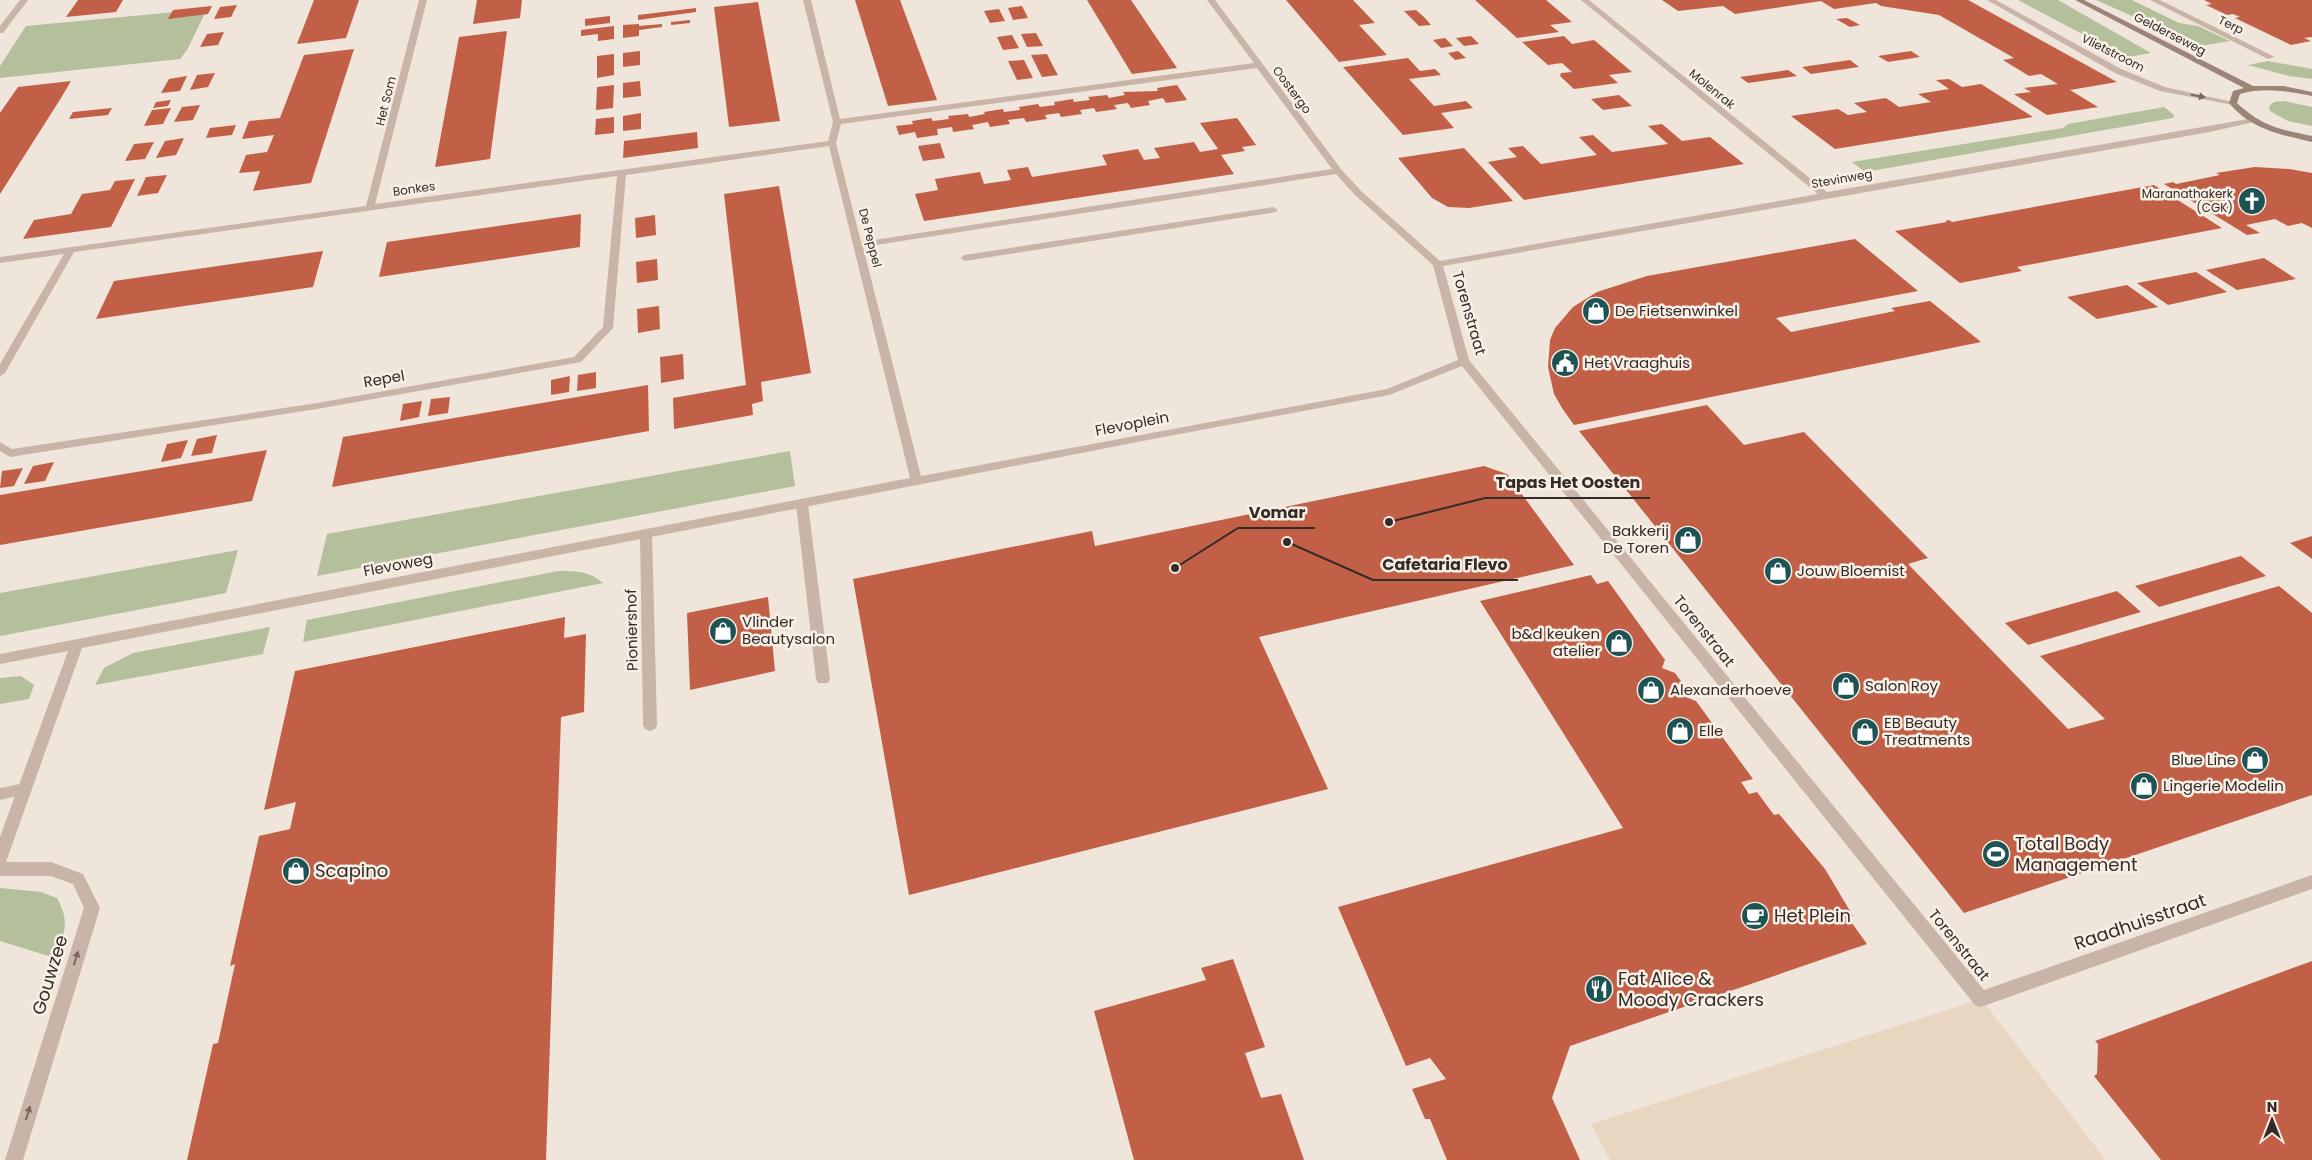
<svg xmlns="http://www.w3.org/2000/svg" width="2312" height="1160" font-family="Poppins,sans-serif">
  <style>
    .green { fill: #b4bf9b }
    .plaza { fill: #e8d6c1 }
    .building { fill: #c16047 }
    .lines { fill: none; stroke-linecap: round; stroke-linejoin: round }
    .lane { fill: #c8b5a7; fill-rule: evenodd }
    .street { fill: #c8b5a7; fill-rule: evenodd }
    .secondary { fill: #9b8478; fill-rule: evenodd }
    .oneway { fill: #776961 }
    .labels { text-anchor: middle; stroke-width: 5; stroke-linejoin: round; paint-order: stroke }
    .far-street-label { font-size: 12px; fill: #342b27; stroke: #f8efe6 }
    .far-poi-label { font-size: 12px; fill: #342b27; stroke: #f8efe6; text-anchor: end }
    .poi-label { font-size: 15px; fill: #342b27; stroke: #f8efe6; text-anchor: start }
    .street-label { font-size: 15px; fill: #342b27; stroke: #f8efe6 }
    .near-poi-label { font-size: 18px; fill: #342b27; stroke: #f8efe6; text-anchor: start }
    .near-street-label { font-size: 18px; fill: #342b27; stroke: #f8efe6 }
    .leader { fill: none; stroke: #342b27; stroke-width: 2 }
    .callout-dot { fill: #342b27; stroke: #f8efe6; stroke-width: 2 }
    .callout-label { font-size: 16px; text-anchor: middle; font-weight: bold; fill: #342b27; stroke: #f8efe6; stroke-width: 5; stroke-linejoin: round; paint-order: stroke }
  </style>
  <rect width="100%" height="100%" fill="#f0e5da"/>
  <g class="green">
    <path d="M2018,0h40l93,53 -28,5 -1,-3z"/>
    <path d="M2096,0h36l47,23 19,3 32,15 -30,5z"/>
    <path d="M207,9l-20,41 -7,9 -180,19v-12l26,-40z"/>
    <path d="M2268,61l44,8v10l-23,-3 -41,-11z"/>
    <path d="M2284,101l28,6v19l-24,-5 -18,-10 -1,-5 5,-4z"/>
    <path d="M2164,107l10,8 -1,3 -308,54 -13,-10 211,-34 5,-4z"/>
    <path d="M790,451l5,35 -478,90 10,-42z"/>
    <path d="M238,550l-12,43 -226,43v-43z"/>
    <path d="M558,571c18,0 31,0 45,12l-300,59 4,-22z"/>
    <path d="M270,627l-7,27 -168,31 9,-17 29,-15z"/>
    <path d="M21,676l13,9 -5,14 -29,5v-26z"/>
    <path d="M0,888l41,4 16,6c14,26 7,34 -2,60l-55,-17z"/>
  </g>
  <path class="plaza" d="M1981,999l125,161h-496l-19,-36z"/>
  <g class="building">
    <path d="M78,0h45l-7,12 -50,5z"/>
    <path d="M314,0h45l-13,38 -49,6z"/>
    <path d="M477,0h45l-2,18 -47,6z"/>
    <path d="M855,0h45l37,100 -49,6z"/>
    <path d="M1087,0h44l46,68 -45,6z"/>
    <path d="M1286,0h67l22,23 -16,2 28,30 -48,7z"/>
    <path d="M1475,0h71l26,22 -22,3 9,7 -42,6z"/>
    <path d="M1662,0h306l149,82 -47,8 28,17 -51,8 -33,-21 17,-2 -7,-4 34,-4 -17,-10 -12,2 -26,-16 11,-2 -75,-43 -58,-9 -5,-3 -42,6 -13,-8 -86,13 -12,-8 -45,5z"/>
    <path d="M2204,0h108v37l-8,1 7,3 -20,4 -56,-27 5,-1 -7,-3 -6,1 -21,-10 6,-1z"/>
    <path d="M758,2l22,119 -51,6 -15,-120z"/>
    <path d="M237,5l-6,12 -17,2 6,-12z"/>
    <path d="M212,6l-4,8 -40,5 5,-9z"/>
    <path d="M1022,6l6,12 -15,2 -5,-12z"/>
    <path d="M696,8v4l-58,8v-5z"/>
    <path d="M999,9l6,12 -15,2 -6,-12z"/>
    <path d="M1416,10l8,7 7,8 -12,1 -15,-15z"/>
    <path d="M610,16v7l-25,3v-7z"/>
    <path d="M1847,18l13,7 -10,2 -14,-8z"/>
    <path d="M690,20v3l-19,2v-3z"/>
    <path d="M639,24v2l23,-2v3l-23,3v6l-16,2v-13z"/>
    <path d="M614,26v13l-16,2v-7l-17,2v-6z"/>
    <path d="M507,31l-17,128 -55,8 24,-130z"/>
    <path d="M224,32l-6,13 -18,2 7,-13z"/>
    <path d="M1036,33l7,13 -16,1 -6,-13z"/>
    <path d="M1012,35l7,13 -16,2 -6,-13z"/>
    <path d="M1471,36l8,8 -15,2 -8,-8z"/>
    <path d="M1564,36l8,8 22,-4 38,32 -23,3 9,8 -44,6 -14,-13 1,-3 11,-1 -10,-9 -14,2 -26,-23z"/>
    <path d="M1445,38l8,8 -12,2 -8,-8z"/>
    <path d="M354,49l-43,134 -58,8 7,-20 -21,2 7,-18 21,-3 7,-17 -32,4 7,-18 31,-3 24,-63z"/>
    <path d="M640,51v14l-17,2v-14z"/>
    <path d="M1458,51l8,7 -11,2 -7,-7z"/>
    <path d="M1911,51l9,6 -32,5 -10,-6z"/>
    <path d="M614,54v21l-17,3v-22z"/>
    <path d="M1047,54l7,14 4,7 -16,2 -11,-22z"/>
    <path d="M1408,58l12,13 15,-2 6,6 -32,4 25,27 32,-5 7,7 -32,5 13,15 -51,7 -60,-68z"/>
    <path d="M1024,60l9,18 -16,2 -9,-19z"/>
    <path d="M1850,60l9,7 -48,7 -9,-7z"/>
    <path d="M1788,70l9,6 -49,7 -8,-6z"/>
    <path d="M215,73l-7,14 -18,3 7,-15z"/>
    <path d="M187,76l-7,15 -19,2 8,-14z"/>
    <path d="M1949,79l13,8 19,-3 52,33 -198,32 -44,-33 47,-7 10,6 19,-3 -13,-9 32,-5 13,9 32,-5 -13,-8 31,-5 -13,-9z"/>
    <path d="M71,81l-10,17 -61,96v-81l18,-26z"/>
    <path d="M640,81l1,15 -18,2v-15z"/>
    <path d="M614,85l-1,23 -17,2 1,-23z"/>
    <path d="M1177,85l10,15 -21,3 -3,-5 -15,3 2,4 -19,3 -3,-5 -14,2 3,4 -21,3 -2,-4 -14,2 2,4 -21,3 -2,-4 -14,2 2,4 -21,3 -2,-4 -16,2 2,4 -20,3 -2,-5 -16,3 2,4 -21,3 -1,-5 -15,2 1,6 -21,3 -2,-6 -16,3 -3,-9 17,-2 -1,-3 19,-3 2,3 16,-2 -1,-3 20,-2 1,3 16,-3 -1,-2 19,-3 1,3 16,-2 -1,-3 19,-3 2,3 15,-2 -1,-3 19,-3 1,3 16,-2 -2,-3 19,-2 2,3 16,-3 -2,-3 35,-1 -1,-3z"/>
    <path d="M1619,95l13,11 -29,4 -12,-11z"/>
    <path d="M171,100l-3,6 -15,2 3,-6z"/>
    <path d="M200,105l-7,15 -19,2 8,-15z"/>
    <path d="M112,108l-4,7 -39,4 4,-7z"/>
    <path d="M171,108l-8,16 -19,2 8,-16z"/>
    <path d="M641,113v16l-18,2v-15z"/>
    <path d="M614,117v16l-19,2 1,-16z"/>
    <path d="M1237,118l19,27 -14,2 3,4 -24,4 13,19 -310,47 -9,-27 23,-4 -3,-11 45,-7 4,12 27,-4 -4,-10 21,-3 4,10 75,-12 -5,-10 36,-6 6,11 16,-2 -6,-10 40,-6 6,10 18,-3 -18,-26z"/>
    <path d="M1662,124l20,17 28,-4 34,27 -220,36 -36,-38 29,-5 -9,-9 15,-2 18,18 56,-9 -18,-18 14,-2 19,17 56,-8 -20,-18z"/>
    <path d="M236,125l-4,10 -26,3 4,-10z"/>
    <path d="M697,132l1,16 -75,10 1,-17z"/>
    <path d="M184,138l-8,17 -20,3 9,-17z"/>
    <path d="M154,142l-9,17 -20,2 9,-17z"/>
    <path d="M940,143l5,15 -22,3 -5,-15z"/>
    <path d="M1464,148l49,53 -44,7 -21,-1 -16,-9 -34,-40z"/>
    <path d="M2255,167l34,2 23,4v55l-10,-5 -14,3 -13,-7 -29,6 14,8 -13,2 -83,-51 9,-2 3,2 44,-9 -4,-2z"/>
    <path d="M167,175l-9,18 -21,3 9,-19z"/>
    <path d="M135,179l-24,48 -88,12 11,-19 37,-6 11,-20 28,-4 5,-9z"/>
    <path d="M2154,185l68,43 -205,39 5,4 -62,12 -65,-52 52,-9 -2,-1 4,-1 3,2z"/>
    <path d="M779,186l32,187 -50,9 2,19 -11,3 1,11 -79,14 -1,-31 73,-13 -22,-191z"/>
    <path d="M581,214l-1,33 -201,30 8,-35z"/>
    <path d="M655,215l1,20 -20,3 -1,-20z"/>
    <path d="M1855,239l63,52 -142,27 15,14 104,-21 -4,-3 39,-7 51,41 -407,83 -12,-17 -8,-14 -6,-27 2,-27 5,-12 18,-21 24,-15 50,-16z"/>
    <path d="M323,251l-10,36 -217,32 18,-38z"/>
    <path d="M2264,258l32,21 -59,11 -31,-20z"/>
    <path d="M657,259l1,21 -21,3 -1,-21z"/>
    <path d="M2196,272l31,20 -59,13 -31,-22z"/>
    <path d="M2127,285l31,22 -61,12 -30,-22z"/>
    <path d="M659,306l1,23 -22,4 -1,-24z"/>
    <path d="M683,354l1,25 -23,4 -1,-26z"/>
    <path d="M596,372v16l-19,3 1,-16z"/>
    <path d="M570,376l-1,16 -18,3v-15z"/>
    <path d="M648,385l1,46 -317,56 11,-50z"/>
    <path d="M450,397l-2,16 -20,3 3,-17z"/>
    <path d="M422,401l-3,16 -19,4 3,-17z"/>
    <path d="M1707,405l37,40 60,-13 124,126 -20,6 160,165 37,-10 -65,-63 239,-70 33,27v182l-348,118 -385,-482z"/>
    <path d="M217,435l-5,18 -21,3 6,-17z"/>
    <path d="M188,440l-7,18 -20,4 6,-18z"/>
    <path d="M267,450l-15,51 -252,44v-50z"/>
    <path d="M54,462l-9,19 -21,3 9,-18z"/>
    <path d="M1484,466l23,8 67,91 -315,72 69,152 -419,106 -56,-316 239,-48 3,15z"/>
    <path d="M23,468l-9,18 -14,2 2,-17z"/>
    <path d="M2312,536v23l-22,-16z"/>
    <path d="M2241,556l25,20 -107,31 -24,-21z"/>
    <path d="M1591,575l6,9 11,-3 57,79 -3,8 13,5 11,15 -3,8 13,5 57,78 -12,3 8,12 8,-2 17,23 5,-1 46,55 28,47 -4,3 18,25 -297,102 -18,52 28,62h-133l-17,-41h-5l-13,-30 34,-10 -16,-21 -24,8 -68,-159 285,-79 -143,-227z"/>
    <path d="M2117,591l24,21 -113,33 -23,-22z"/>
    <path d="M768,597l7,74 -85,19 -3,-77z"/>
    <path d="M565,617l-1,21 22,-4 -2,78 -23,5 -15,443h-359l26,-116 5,-1 17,-79 -5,2 29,-130 31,-7 6,-27 -32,8 31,-139z"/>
    <path d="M1233,959l32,88 -20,6 16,45 20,-4 23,66h-170l-40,-149 112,-31 -5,-12z"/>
    <path d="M2312,961v199h-151l-67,-84 3,-2 1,-30 -3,-3z"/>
  </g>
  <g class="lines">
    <g class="lane">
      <path d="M1273,207l5,3 -2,2 -311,49 -5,-3 5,-3z"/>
      <path d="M802,500l6,4 22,175 -2,4h-10l-2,-4 -20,-175z"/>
      <path d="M646,530l6,4 5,191 -2,4 -5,2 -5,-2 -2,-4 -3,-191z"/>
      <path d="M25,783l5,2 2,4 -2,4 -30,7v-12z"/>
    </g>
    <g class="street">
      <path d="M20,0h8l-25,33h-3v-7z"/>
      <path d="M419,0h8l-52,204 453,-63 5,-19 -30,-122h8l29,119 414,-56 -47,-63h8l126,169 20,22 79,70 378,-67 -237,-194h8l238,192 427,-74v4l-44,10 -767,134 26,94 515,630 328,-115v14l-331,118 -6,-2 -513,-639 -73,29 -236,44 -1071,209 -76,214h45l32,12 17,34 -77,252h-18l79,-252 -11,-24 -22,-8h-51v-39l68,-186 -68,13v-10l910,-176 -81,-332 -203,29 -13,153 -32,34 -264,47 -307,48 -10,-6v-9l12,7 305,-46 257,-46 29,-30 14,-151 -543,76 -69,121 -5,3v-12l64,-110 -64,9v-6l366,-51zM1257,68l75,101 -471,73 -25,-99 5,-19zM1336,174l19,21 78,70 25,95 -71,29 -466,87 -58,-229z"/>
      <path d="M1987,0h9l125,69 44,18 72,16 -4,2 -73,-14 -45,-18z"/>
      <path d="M2150,0h10l115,57 -7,2z"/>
    </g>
    <path class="secondary" d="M2075,0h9l169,86h31l28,6v4c-24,-5 -48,-9 -72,-2l-3,9c26,24 42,26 75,33v6c-33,-8 -60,-12 -83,-39l4,-12 11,-3z"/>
  </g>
  <defs><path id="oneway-solid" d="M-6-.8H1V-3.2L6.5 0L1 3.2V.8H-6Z" transform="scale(1.25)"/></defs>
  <g class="oneway">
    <use href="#oneway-solid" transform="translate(2198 96) rotate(11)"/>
    <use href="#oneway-solid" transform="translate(76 958) rotate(-73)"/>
    <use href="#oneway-solid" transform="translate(28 1113) rotate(-73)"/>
  </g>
  <defs>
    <g id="church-disc" transform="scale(1.4375)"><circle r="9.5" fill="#1e5354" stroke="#f8efe6"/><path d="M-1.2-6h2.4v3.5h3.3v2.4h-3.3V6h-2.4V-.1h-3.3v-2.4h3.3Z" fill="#fff"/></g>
    <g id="shop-disc" transform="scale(1.4375)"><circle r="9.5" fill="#1e5354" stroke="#f8efe6"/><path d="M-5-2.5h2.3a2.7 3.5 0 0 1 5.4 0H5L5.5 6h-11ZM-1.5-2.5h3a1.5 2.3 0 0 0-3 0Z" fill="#fff"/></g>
    <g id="civic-disc" transform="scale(1.4375)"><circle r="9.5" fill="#1e5354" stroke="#f8efe6"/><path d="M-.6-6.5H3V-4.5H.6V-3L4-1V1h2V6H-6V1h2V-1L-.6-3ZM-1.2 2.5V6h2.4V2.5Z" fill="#fff"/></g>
    <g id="stadium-disc" transform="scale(1.4375)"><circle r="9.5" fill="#1e5354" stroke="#f8efe6"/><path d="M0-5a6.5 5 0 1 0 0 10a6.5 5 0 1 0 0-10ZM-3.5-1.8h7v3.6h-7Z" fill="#fff"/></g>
    <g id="cafe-disc" transform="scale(1.4375)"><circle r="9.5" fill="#1e5354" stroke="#f8efe6"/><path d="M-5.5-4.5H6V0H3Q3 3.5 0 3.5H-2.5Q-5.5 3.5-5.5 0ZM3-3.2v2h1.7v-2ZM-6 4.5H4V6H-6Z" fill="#fff"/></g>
    <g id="restaurant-disc" transform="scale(1.4375)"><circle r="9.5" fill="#1e5354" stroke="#f8efe6"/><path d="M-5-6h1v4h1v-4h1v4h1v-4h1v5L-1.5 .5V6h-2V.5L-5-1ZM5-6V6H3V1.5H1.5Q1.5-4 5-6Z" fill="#fff"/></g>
  </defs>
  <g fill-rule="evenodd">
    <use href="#church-disc" x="2252" y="201"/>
    <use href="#shop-disc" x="1596" y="311"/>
    <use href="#civic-disc" x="1565" y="363"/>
    <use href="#shop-disc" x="1688" y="540"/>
    <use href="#shop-disc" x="1778" y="571"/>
    <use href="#shop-disc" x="723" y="631"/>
    <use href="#shop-disc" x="1619" y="643"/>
    <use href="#shop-disc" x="1846" y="686"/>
    <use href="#shop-disc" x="1651" y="690"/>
    <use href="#shop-disc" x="1680" y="731"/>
    <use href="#shop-disc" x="1865" y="732"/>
    <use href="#shop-disc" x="2255" y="760"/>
    <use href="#shop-disc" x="2144" y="786"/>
    <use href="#stadium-disc" x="1996" y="854"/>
    <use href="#shop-disc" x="296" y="871"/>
    <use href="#cafe-disc" x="1755" y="916"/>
    <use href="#restaurant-disc" x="1599" y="989"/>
  </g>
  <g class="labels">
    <g class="far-street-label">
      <text transform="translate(2231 25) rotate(26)" y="4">Terp</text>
      <text transform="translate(2170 34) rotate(27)" y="4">Gelderseweg</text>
      <text transform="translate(2113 53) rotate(27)" y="4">Vlietstroom</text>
      <text transform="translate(1712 89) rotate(39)" y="4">Molenrak</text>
      <text transform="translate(1292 90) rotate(53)" y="4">Oostergo</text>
      <text transform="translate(386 101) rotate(-76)" y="4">Het Som</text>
      <text transform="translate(1842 179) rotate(-10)" y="4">Stevinweg</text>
      <text transform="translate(414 189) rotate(-8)" y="4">Bonkes</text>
      <text transform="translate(870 238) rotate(76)" y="4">De Peppel</text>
    </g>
    <g class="far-poi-label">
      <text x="2233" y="198">Maranathakerk<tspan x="2233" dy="14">(CGK)</tspan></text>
    </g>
    <g class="poi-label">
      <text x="1615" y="316">De Fietsenwinkel</text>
      <text x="1584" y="368">Het Vraaghuis</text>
      <text x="1669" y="536" text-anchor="end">Bakkerij<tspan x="1669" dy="17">De Toren</tspan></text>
      <text x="1797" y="576">Jouw Bloemist</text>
      <text x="742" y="627">Vlinder<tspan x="742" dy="17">Beautysalon</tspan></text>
      <text x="1600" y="639" text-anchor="end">b&amp;d keuken<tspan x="1600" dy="17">atelier</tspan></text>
      <text x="1865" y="691">Salon Roy</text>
      <text x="1670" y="695">Alexanderhoeve</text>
      <text x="1884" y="728">EB Beauty<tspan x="1884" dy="17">Treatments</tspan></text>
      <text x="1699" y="736">Elle</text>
      <text x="2236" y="765" text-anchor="end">Blue Line</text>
      <text x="2163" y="791">Lingerie Modelin</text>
    </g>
    <g class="street-label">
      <text transform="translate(1469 313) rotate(74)" y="5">Torenstraat</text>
      <text transform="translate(384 379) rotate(-10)" y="5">Repel</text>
      <text transform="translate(1132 424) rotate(-11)" y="5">Flevoplein</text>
      <text transform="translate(398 565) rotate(-11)" y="5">Flevoweg</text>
      <text transform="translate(632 630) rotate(-91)" y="5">Pioniershof</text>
      <text transform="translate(1704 631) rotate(51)" y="5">Torenstraat</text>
      <text transform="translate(1959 945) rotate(51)" y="5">Torenstraat</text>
    </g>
    <g class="near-poi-label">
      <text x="2015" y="850">Total Body<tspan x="2015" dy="21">Management</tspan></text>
      <text x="315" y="877">Scapino</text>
      <text x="1774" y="922">Het Plein</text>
      <text x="1618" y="985">Fat Alice &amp;<tspan x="1618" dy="21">Moody Crackers</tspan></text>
    </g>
    <g class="near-street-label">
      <text transform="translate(2140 922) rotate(-19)" y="6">Raadhuisstraat</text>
      <text transform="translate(50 975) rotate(-73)" y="6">Gouwzee</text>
    </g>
  </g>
  <path class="leader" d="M1389 522L1485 498H1650M1175 568L1238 528H1315M1287 542L1373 580H1518"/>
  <g class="callout-dot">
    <circle cx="1389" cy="522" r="5"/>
    <circle cx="1175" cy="568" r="5"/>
    <circle cx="1287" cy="542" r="5"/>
  </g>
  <g class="callout-label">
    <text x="1568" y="488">Tapas Het Oosten</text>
    <text x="1277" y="518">Vomar</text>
    <text x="1445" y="570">Cafetaria Flevo</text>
  </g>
  <g transform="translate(2272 1120)" stroke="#f8efe6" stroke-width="4" paint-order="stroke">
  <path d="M0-4L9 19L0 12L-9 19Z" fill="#342b27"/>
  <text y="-8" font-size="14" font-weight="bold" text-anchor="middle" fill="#342b27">N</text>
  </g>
</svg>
